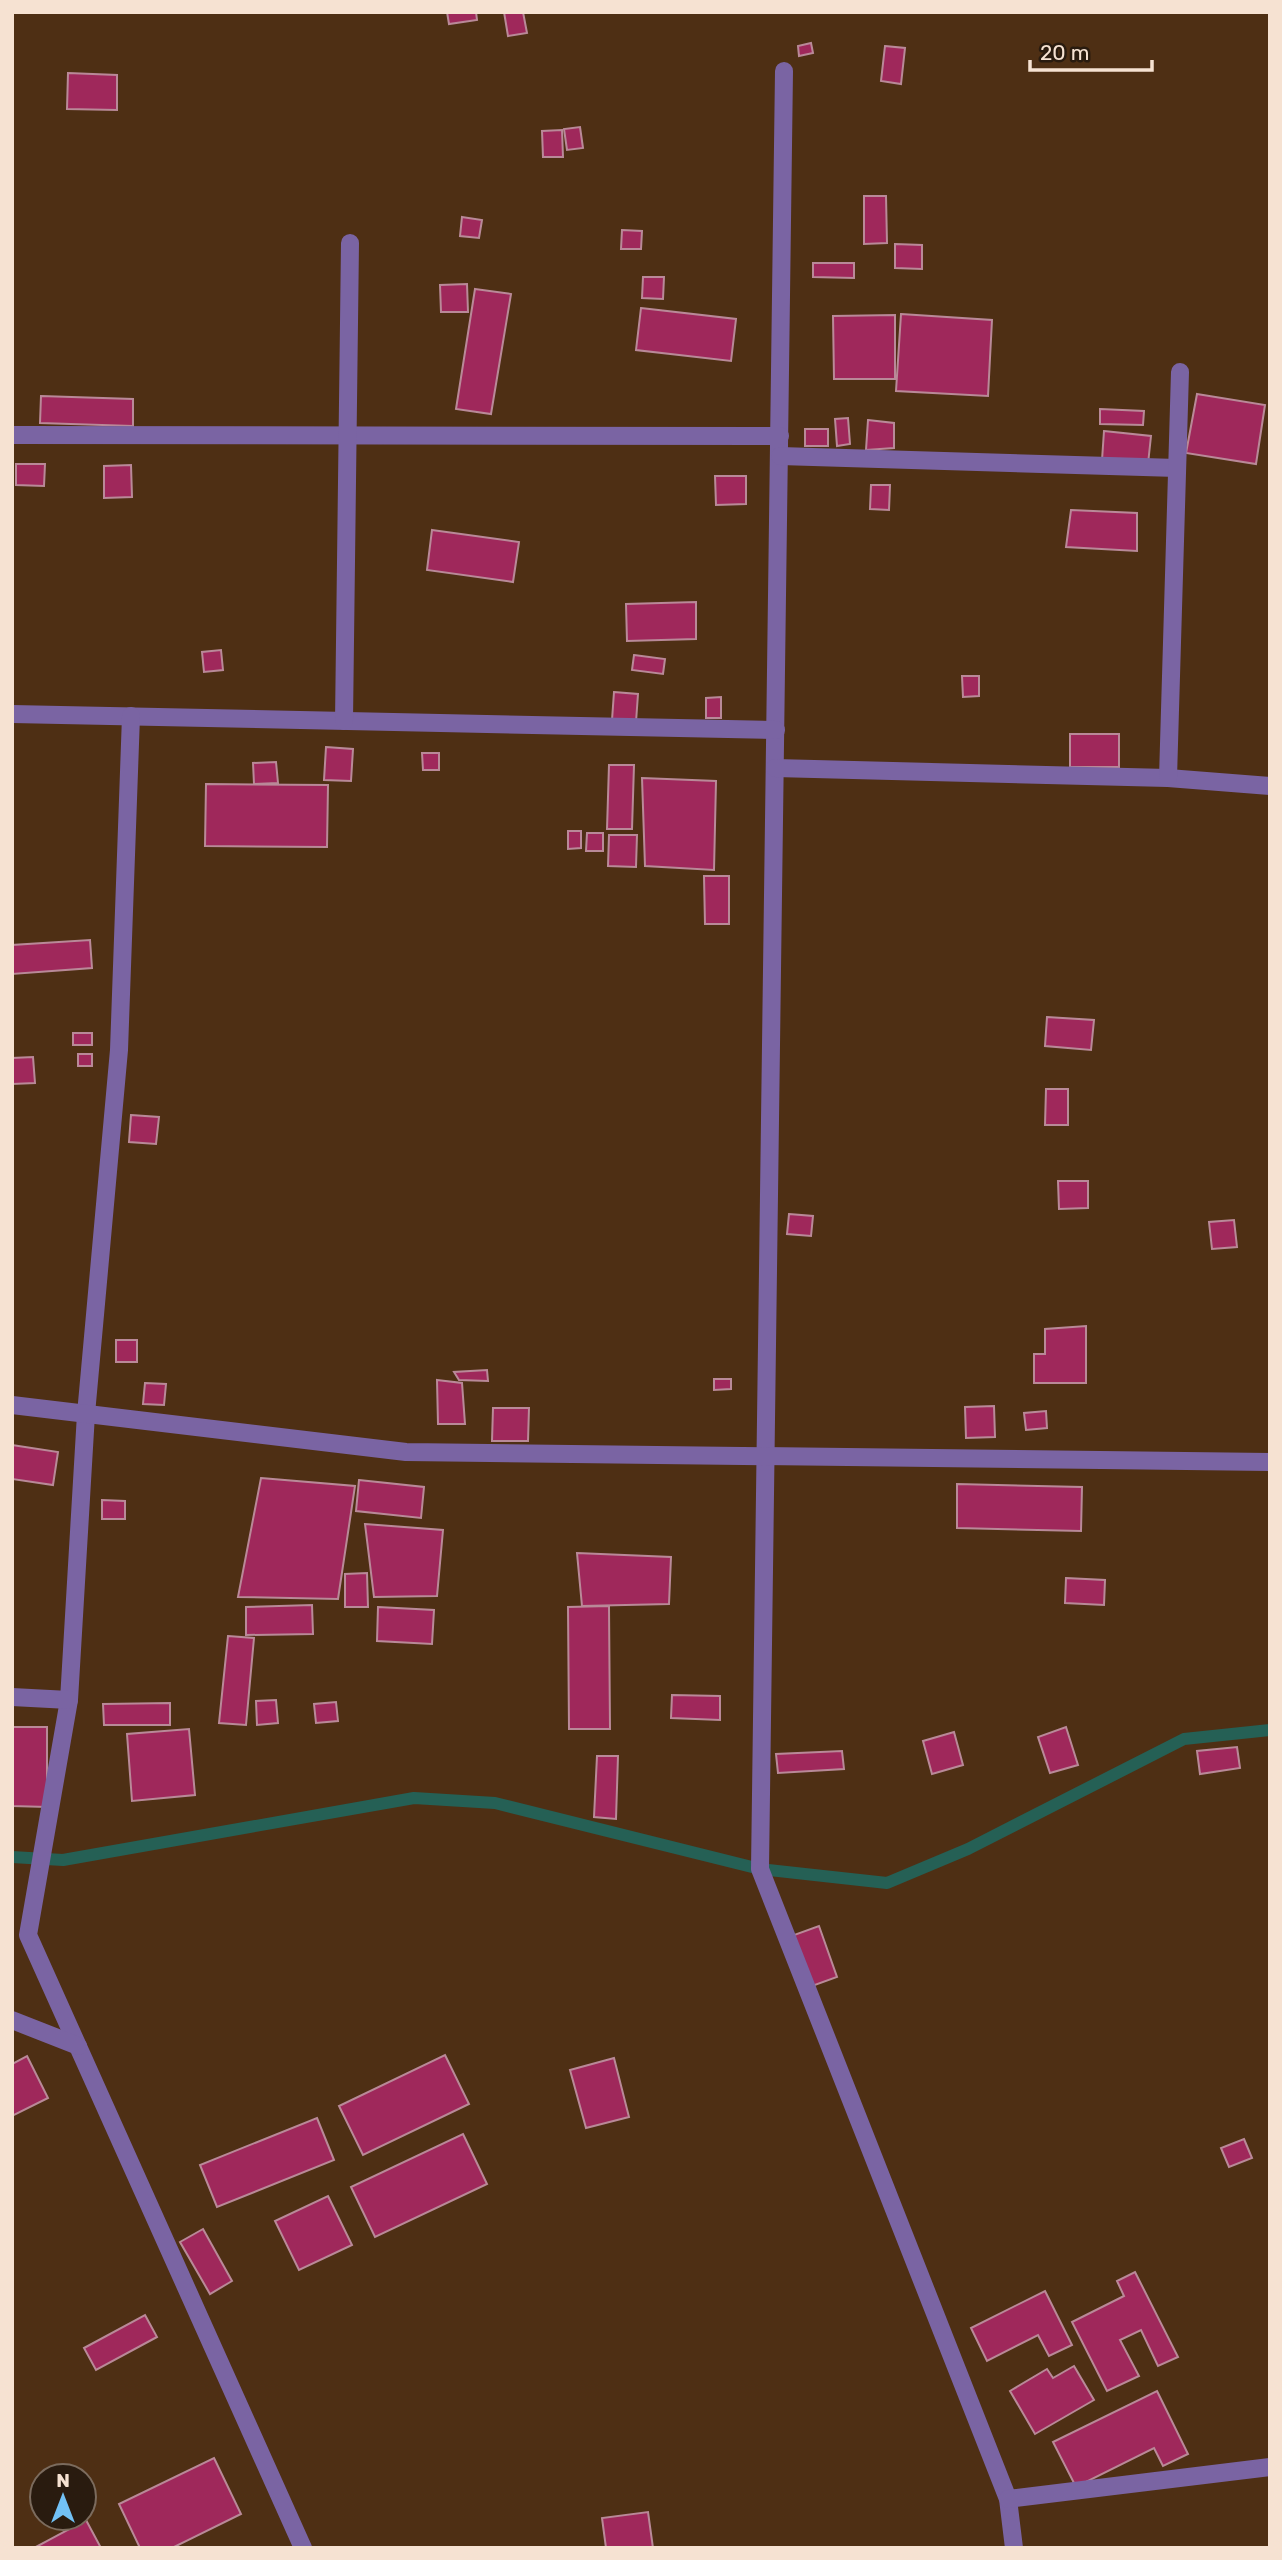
<svg xmlns="http://www.w3.org/2000/svg" width="1282" height="2560" font-family="Rubik,sans-serif">
  <style>
    .lines { fill: none; stroke-linecap: round; stroke-linejoin: round }
    .stream { stroke: #256055; stroke-width: 12 }
    .building { fill: #9f285b; stroke: #b98998; stroke-width: 2 }
    .street { stroke: #7a64a3; stroke-width: 18 }
  </style>
  <rect width="100%" height="100%" fill="#4e2f14"/>
  <g class="lines">
    <path class="stream" d="M12,1857l51,3 351,-62 81,5 265,66 127,14 81,-34 216,-110 86,-9"/>
  </g>
  <g class="building">
    <path d="M447,12h29l1,8 -28,4z"/>
    <path d="M504,12h19l4,21 -19,3z"/>
    <path d="M811,43l2,10 -14,3 -1,-10z"/>
    <path d="M885,46l20,2 -4,36 -20,-3z"/>
    <path d="M68,73l49,2v35l-50,-1z"/>
    <path d="M580,127l3,21 -16,2 -3,-21z"/>
    <path d="M562,130l1,27h-20l-1,-26z"/>
    <path d="M864,196h22l1,47 -23,1z"/>
    <path d="M462,217l20,3 -3,18 -19,-2z"/>
    <path d="M622,230l20,1 -1,18h-20z"/>
    <path d="M895,244l27,1v24l-27,-1z"/>
    <path d="M813,263h41v15l-41,-1z"/>
    <path d="M643,277h21l-1,22 -21,-1z"/>
    <path d="M467,284l1,28h-27l-1,-27z"/>
    <path d="M475,289l36,5 -20,120 -35,-5z"/>
    <path d="M641,308l95,11 -5,42 -95,-11z"/>
    <path d="M901,314l91,6 -4,76 -92,-5z"/>
    <path d="M895,315v64h-61l-1,-63z"/>
    <path d="M1197,394l68,11 -9,59 -70,-11z"/>
    <path d="M41,396l92,3v27l-93,-3z"/>
    <path d="M1100,409l44,2 -1,14 -43,-1z"/>
    <path d="M848,418l2,26 -13,2 -2,-27z"/>
    <path d="M868,420l26,3v25l-28,2z"/>
    <rect x="805" y="429" width="23" height="17"/>
    <path d="M1104,431l47,5 -3,28 -46,-4z"/>
    <path d="M16,464h29l-1,22 -28,-1z"/>
    <path d="M131,465l1,32 -28,1v-32z"/>
    <path d="M715,476h31v28l-30,1z"/>
    <path d="M871,485h19l-1,25 -19,-1z"/>
    <path d="M1071,510l66,3v38l-71,-4z"/>
    <path d="M432,530l87,12 -6,40 -86,-12z"/>
    <path d="M696,602v37l-69,2 -1,-37z"/>
    <path d="M221,650l2,20 -19,2 -2,-20z"/>
    <path d="M634,655l31,4 -2,15 -31,-4z"/>
    <path d="M962,676h17v20l-16,1z"/>
    <path d="M614,692l24,2 -2,28 -24,-2z"/>
    <path d="M721,697v21h-15v-20z"/>
    <rect x="1070" y="734" width="49" height="33"/>
    <path d="M326,747l27,2 -2,32 -27,-1z"/>
    <path d="M422,753h17v17h-16z"/>
    <path d="M276,762l2,21 -24,1 -1,-21z"/>
    <path d="M609,765h25l-2,64h-25z"/>
    <path d="M642,778l74,3 -2,89 -69,-4z"/>
    <path d="M206,784l122,1 -1,62 -122,-1z"/>
    <path d="M568,831h13v17l-13,1z"/>
    <path d="M587,833h16v18h-17z"/>
    <path d="M609,835h28l-1,32 -28,-1z"/>
    <path d="M704,876h25v48h-24z"/>
    <path d="M90,940l2,28 -80,6v-29z"/>
    <path d="M1047,1017l47,3 -3,30 -46,-4z"/>
    <rect x="73" y="1033" width="19" height="12"/>
    <rect x="78" y="1054" width="14" height="12"/>
    <path d="M33,1057l2,26 -23,1v-26z"/>
    <path d="M1046,1089h22v36h-23z"/>
    <path d="M131,1115l28,2 -3,27 -27,-2z"/>
    <path d="M1058,1181h30v27l-29,1z"/>
    <path d="M789,1214l24,2 -2,20 -24,-2z"/>
    <path d="M1234,1220l3,27 -25,2 -3,-27z"/>
    <path d="M1086,1326v57h-52v-29h11v-25z"/>
    <rect x="116" y="1340" width="21" height="22"/>
    <path d="M487,1370l1,11 -29,-1 -5,-8z"/>
    <path d="M714,1379h17v10l-17,1z"/>
    <path d="M437,1380l25,3 3,41h-27z"/>
    <path d="M145,1383l21,1 -2,21 -21,-1z"/>
    <path d="M994,1406l1,31 -29,1 -1,-31z"/>
    <path d="M493,1408h36l-1,33h-36z"/>
    <path d="M1046,1411l1,17 -21,2 -2,-17z"/>
    <path d="M12,1445l46,7 -5,33 -41,-6z"/>
    <path d="M261,1478l94,8 -17,113 -100,-2z"/>
    <path d="M359,1480l65,7 -3,31 -65,-7z"/>
    <path d="M957,1484l125,3 -1,44 -124,-3z"/>
    <path d="M102,1500l23,1v18h-23z"/>
    <path d="M365,1524l78,6 -6,66 -63,1z"/>
    <path d="M577,1553l94,4 -2,47 -87,2z"/>
    <path d="M367,1573l1,34h-23v-33z"/>
    <path d="M1066,1578l39,2 -1,25 -39,-2z"/>
    <path d="M312,1605l1,29 -67,1v-28z"/>
    <path d="M609,1606l1,123h-41l-1,-122z"/>
    <path d="M378,1607l56,3 -2,34 -55,-3z"/>
    <path d="M228,1636l26,2 -8,87 -27,-2z"/>
    <path d="M672,1695l48,1v24l-49,-2z"/>
    <path d="M276,1700l2,23 -21,2 -1,-24z"/>
    <path d="M336,1702l2,19 -22,2 -2,-19z"/>
    <path d="M170,1703v22h-66l-1,-21z"/>
    <path d="M13,1727h34v80l-35,-1z"/>
    <path d="M1066,1727l12,38 -28,8 -12,-36z"/>
    <path d="M189,1729l6,66 -63,6 -5,-67z"/>
    <path d="M954,1732l9,33 -31,9 -9,-33z"/>
    <path d="M1237,1747l3,21 -40,6 -3,-23z"/>
    <path d="M842,1751l2,18 -66,4 -2,-19z"/>
    <path d="M597,1756h21l-2,63 -22,-2z"/>
    <path d="M819,1926l18,51 -25,9 -18,-51z"/>
    <path d="M445,2055l24,49 -106,51 -24,-49z"/>
    <path d="M27,2056l21,42 -36,18v-52z"/>
    <path d="M614,2058l15,59 -43,11 -16,-58z"/>
    <path d="M317,2118l17,42 -117,47 -17,-42z"/>
    <path d="M463,2134l24,50 -112,53 -24,-50z"/>
    <path d="M1244,2139l8,19 -23,9 -8,-19z"/>
    <path d="M328,2196l24,49 -53,25 -24,-49z"/>
    <path d="M203,2229l29,52 -22,13 -30,-52z"/>
    <path d="M1135,2272l43,85 -20,9 -17,-36 -21,10 19,36 -32,15 -35,-69 52,-26 -7,-15z"/>
    <path d="M1045,2291l27,54 -23,11 -11,-21 -51,26 -16,-33z"/>
    <path d="M145,2315l12,22 -61,33 -12,-22z"/>
    <path d="M1074,2366l20,34 -59,34 -25,-43 37,-22 6,9z"/>
    <path d="M1157,2391l31,63 -25,12 -9,-18 -78,39 -23,-45z"/>
    <path d="M214,2458l27,56 -69,34h-32l-21,-44z"/>
    <path d="M648,2512l5,36h-47l-4,-30z"/>
    <path d="M86,2520l15,28h-67z"/>
  </g>
  <g class="lines">
    <g class="street">
      <path d="M784,71l-24,1798 248,630 6,49"/>
      <path d="M12,435l768,1"/>
      <path d="M780,456l397,12"/>
      <path d="M12,714l764,16"/>
      <path d="M131,716l-12,334 -33,364 -17,286 -41,235 275,613"/>
      <path d="M344,721l6,-478"/>
      <path d="M775,768l393,10 102,8"/>
      <path d="M1168,778l12,-406"/>
      <path d="M12,1405l394,47 864,10"/>
      <path d="M12,1697l57,3"/>
      <path d="M12,2020l66,26"/>
      <path d="M1008,2499l262,-32"/>
    </g>
  </g>
  <rect width="1282" height="2560" fill="none" stroke="#f6e2d2" stroke-width="28"/>
  <g transform="translate(63 2497)"><circle r="33" fill="#291b0f" stroke="#7b6b5d" stroke-width="2"/>
  <path d="M0-5L12 26L0 18L-12 26Z" fill="#72c1f5"/>
  <text y="-10" font-size="19" font-weight="bold" text-anchor="middle" fill="#f6e2d2">N</text>
  </g>
  <path d="M1030 60v10h122v-10" fill="none" stroke="#f6e2d2" stroke-width="3.5"/>
  <text x="1040" y="60" font-size="21" fill="#f6e2d2" stroke="#291b0f" stroke-width="5" paint-order="stroke">20 m</text>
</svg>
